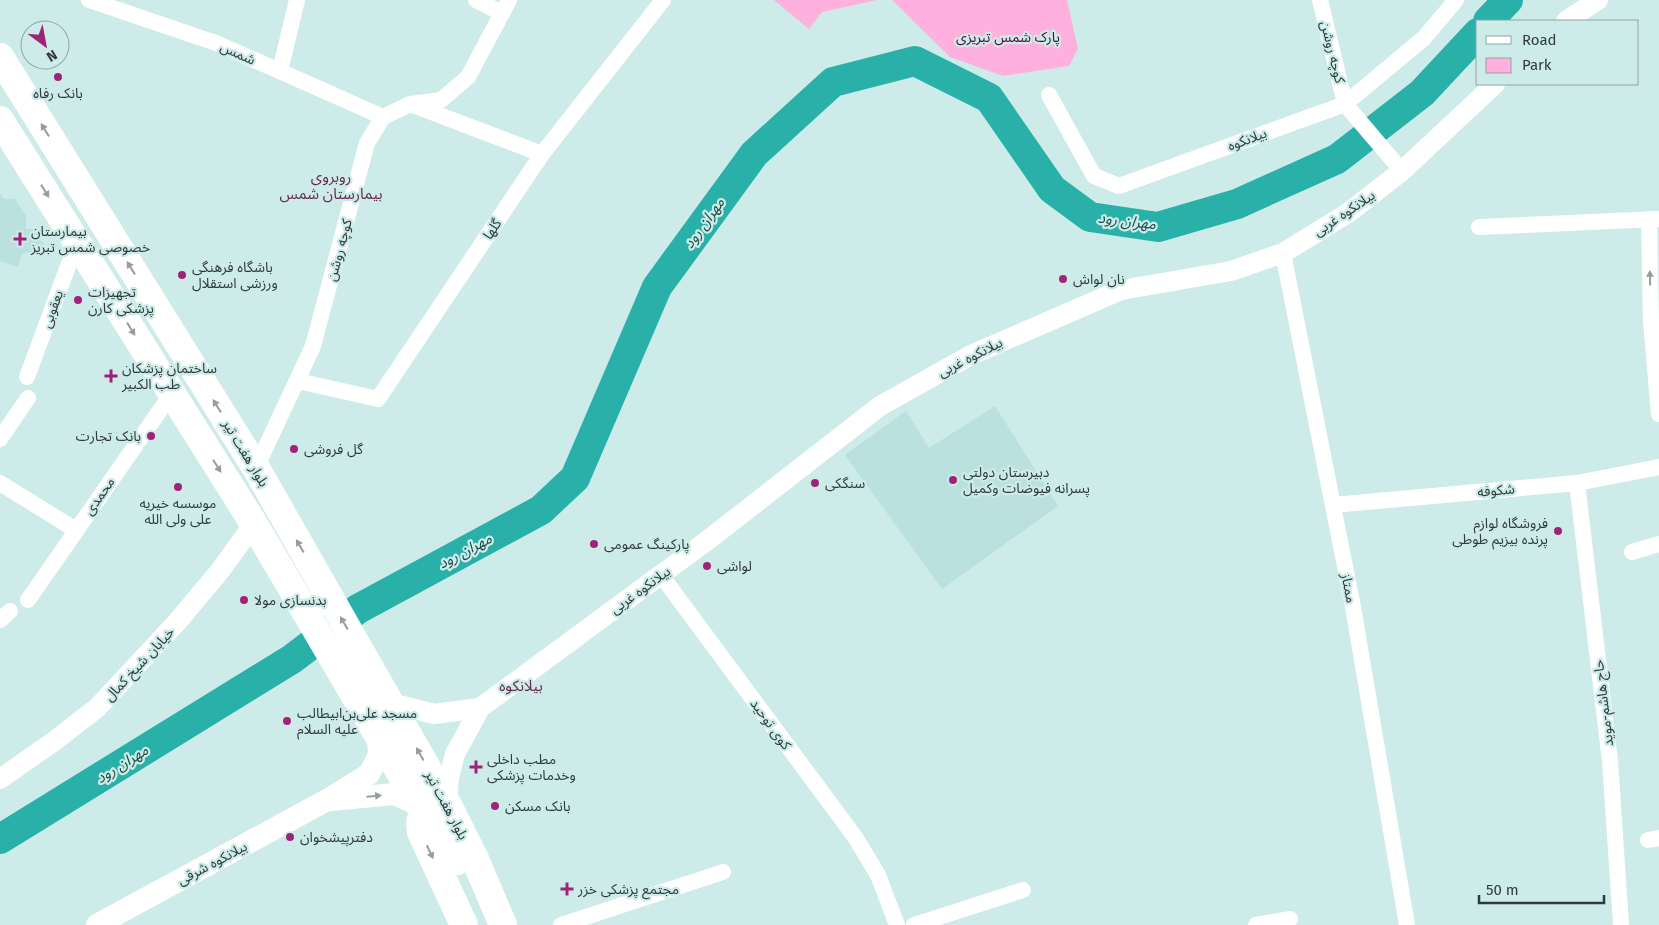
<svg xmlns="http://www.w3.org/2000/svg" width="1659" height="925" font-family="'Fira Sans','Noto Sans Arabic',sans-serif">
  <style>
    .built { fill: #bae1dd }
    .green { fill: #feb1de }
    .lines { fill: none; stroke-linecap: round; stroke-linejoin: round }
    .river { stroke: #29b1a9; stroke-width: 30 }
    .minor { stroke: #fff; stroke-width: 16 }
    .tertiary { stroke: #fff; stroke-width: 20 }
    .secondary { stroke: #fff; stroke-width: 22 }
    .trunk { stroke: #fff; stroke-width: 28 }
    .oneway { fill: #979d9c }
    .poi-dot { fill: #9f2379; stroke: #cdebe8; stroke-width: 2 }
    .labels { text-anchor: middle; stroke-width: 4.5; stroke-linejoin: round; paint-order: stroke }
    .park-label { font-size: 14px; fill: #4e0839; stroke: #cdebe8 }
    .street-label { font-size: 14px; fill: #2f3b3a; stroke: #cdebe8 }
    .poi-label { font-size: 14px; fill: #2f3b3a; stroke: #cdebe8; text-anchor: start }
    .neighbourhood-label { font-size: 15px; fill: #662950; stroke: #cdebe8 }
    .water-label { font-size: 15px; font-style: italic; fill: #174d49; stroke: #cdebe8 }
  </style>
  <rect width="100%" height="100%" fill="#cdebe8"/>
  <g class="built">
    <path d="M0,193l4,6h11l11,17v13h8l12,19 -24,6 -4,13 -18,-6z"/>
    <path d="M995,406l63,100 -116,83 -97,-134 61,-44 23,37z"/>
  </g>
  <g class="green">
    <path d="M774,0h103l-55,12 -13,17z"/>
    <path d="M892,0h175l11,49 -9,17 -66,10 -53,-19z"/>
  </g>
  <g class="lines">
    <g class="river">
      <path d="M1488,21l20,-21"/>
      <path d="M0,839l292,-180 66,-50 183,-99 34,-32 82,-191 97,-133 79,-72 82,-21 74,37 63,91 38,28 68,10 79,-23 100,-45 85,-66 56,-60"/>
    </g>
    <g class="minor">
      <path d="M89,0l127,43 167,74"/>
      <path d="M476,0l26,13"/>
      <path d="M1320,0l25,104 57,67"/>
      <path d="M280,71l17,-71"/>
      <path d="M1049,95l45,81 25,10 226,-82 79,-66 32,-38"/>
      <path d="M413,105l129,49"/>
      <path d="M1649,219l2,103 8,92"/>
      <path d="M1479,227l180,-8"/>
      <path d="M1283,253l70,354 54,318"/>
      <path d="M27,377l50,-135"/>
      <path d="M298,381l80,18 164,-245 121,-154"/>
      <path d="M0,439l28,-41"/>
      <path d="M256,468l57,-122 54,-203 16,-26 27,-13 31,-4 27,-23 41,-77"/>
      <path d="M0,483l76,47"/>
      <path d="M1577,483l33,278 11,164"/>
      <path d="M1333,505l244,-22 82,-16"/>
      <path d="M1632,552l27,-8"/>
      <path d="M661,575l194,262 23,38 19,50"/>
      <path d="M28,600l144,-207"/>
      <path d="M0,620l10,-9"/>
      <path d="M1648,840l11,-2"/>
      <path d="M561,925l162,-53"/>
      <path d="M914,925l109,-35"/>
      <path d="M1256,925l34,-6"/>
    </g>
    <g class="tertiary">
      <path d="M1566,21l32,-21"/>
      <path d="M391,703l43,11 46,-6"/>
      <path d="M0,779l53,-37 44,-34 81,-87 41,-49 35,-48"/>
      <path d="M447,803l2,-26 6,-23 25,-46 228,-168 172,-134 91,-51 150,-65 110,-19 52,-18 65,-40 54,-42 93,-87"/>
    </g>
    <g class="secondary">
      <path d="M331,800l63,-6 25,11"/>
      <path d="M97,925l230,-125 42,-26 10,-19 -1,-18"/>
    </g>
    <g class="trunk">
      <path d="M0,57l256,411 191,335 28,56 28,66"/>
      <path d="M0,120l254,404 165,281 20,24 18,32"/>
      <path d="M420,822l1,10 43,93"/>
    </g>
  </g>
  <defs><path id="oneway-solid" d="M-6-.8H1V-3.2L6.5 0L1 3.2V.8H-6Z" transform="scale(1.25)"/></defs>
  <g class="oneway">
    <use href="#oneway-solid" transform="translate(45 130) rotate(-122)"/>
    <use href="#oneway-solid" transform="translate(45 191) rotate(58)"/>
    <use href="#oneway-solid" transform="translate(131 268) rotate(-122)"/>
    <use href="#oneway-solid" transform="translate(1650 278) rotate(-91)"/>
    <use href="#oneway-solid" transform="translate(131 329) rotate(58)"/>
    <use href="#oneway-solid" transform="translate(217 406) rotate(-122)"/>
    <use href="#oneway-solid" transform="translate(217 466) rotate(58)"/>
    <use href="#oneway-solid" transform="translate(300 546) rotate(-120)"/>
    <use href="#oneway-solid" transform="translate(344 623) rotate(-120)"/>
    <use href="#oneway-solid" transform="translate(420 754) rotate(-119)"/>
    <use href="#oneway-solid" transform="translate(374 796) rotate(-5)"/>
    <use href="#oneway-solid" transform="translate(430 852) rotate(65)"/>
  </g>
  <g class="poi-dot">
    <circle cx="58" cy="77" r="5"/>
    <path d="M17.5 231.5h5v5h5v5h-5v5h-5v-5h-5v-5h5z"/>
    <circle cx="182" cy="275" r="5"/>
    <circle cx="1063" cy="279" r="5"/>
    <circle cx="78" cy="300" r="5"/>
    <path d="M108.5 368.5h5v5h5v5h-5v5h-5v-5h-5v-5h5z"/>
    <circle cx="151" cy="436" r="5"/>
    <circle cx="294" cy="449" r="5"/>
    <circle cx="953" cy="480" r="5"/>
    <circle cx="815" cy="483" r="5"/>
    <circle cx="178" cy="487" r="5"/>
    <circle cx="1558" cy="531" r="5"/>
    <circle cx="594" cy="544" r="5"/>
    <circle cx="707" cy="566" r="5"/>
    <circle cx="244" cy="600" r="5"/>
    <circle cx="287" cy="721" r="5"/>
    <path d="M473.5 759.5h5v5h5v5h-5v5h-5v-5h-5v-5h5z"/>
    <circle cx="495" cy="806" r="5"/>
    <circle cx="290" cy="837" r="5"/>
    <path d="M564.5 881.5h5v5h5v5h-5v5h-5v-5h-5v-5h5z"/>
  </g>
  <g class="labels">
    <g class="park-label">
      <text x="1008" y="42">پارک شمس تبریزی</text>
    </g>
    <g class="street-label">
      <text transform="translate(1333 52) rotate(76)" y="5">کوچه روشن</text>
      <text transform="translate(238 53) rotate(24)" y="5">شمس</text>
      <text transform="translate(1247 139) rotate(-20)" y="5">بیلانکوه</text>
      <text transform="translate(1344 213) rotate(-34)" y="5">بیلانکوه غربی</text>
      <text transform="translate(492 229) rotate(-56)" y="5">گلها</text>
      <text transform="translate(339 250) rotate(-75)" y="5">کوچه روشن</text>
      <text transform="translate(52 309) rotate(-70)" y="5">یعقوبی</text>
      <text transform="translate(970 357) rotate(-27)" y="5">بیلانکوه غربی</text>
      <text transform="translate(246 453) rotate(59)" y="5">بلوار هفت تیر</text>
      <text transform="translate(1496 490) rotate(-5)" y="5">شکوفه</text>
      <text transform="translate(99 496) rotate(-55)" y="5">محمدی</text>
      <text transform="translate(1349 588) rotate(79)" y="5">ممتاز</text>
      <text transform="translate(640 590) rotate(-36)" y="5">بیلانکوه غربی</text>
      <text transform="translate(139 664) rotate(-47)" y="5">خیابان شیخ کمال</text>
      <text transform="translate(1603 703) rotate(-97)" y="5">حاج هاشم-موید</text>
      <text transform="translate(771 724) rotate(54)" y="5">کوی توحید</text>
      <text transform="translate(447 805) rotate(62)" y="5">بلوار هفت تیر</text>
      <text transform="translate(212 863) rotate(-28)" y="5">بیلانکوه شرقی</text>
    </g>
    <g class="poi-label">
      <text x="58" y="98" text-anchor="middle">بانک رفاه</text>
      <text x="31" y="236">بیمارستان<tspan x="31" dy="16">خصوصی شمس تبریز</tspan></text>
      <text x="192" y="272">باشگاه فرهنگی<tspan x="192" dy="16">ورزشی استقلال</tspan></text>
      <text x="1073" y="284">نان لواش</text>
      <text x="88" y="297">تجهیزات<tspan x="88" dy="16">پزشکی کارن</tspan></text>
      <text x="122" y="373">ساختمان پزشکان<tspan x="122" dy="16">طب الکبیر</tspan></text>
      <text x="141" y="441" text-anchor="end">بانک تجارت</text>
      <text x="304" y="454">گل فروشی</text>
      <text x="963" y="477">دبیرستان دولتی<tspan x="963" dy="16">پسرانه فیوضات وکمیل</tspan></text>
      <text x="825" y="488">سنگکی</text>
      <text x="178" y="508" text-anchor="middle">موسسه خیریه<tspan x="178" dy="16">علی ولی الله</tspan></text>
      <text x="1548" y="528" text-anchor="end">فروشگاه لوازم<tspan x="1548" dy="16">پرنده بیزیم طوطی</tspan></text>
      <text x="604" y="549">پارکینگ عمومی</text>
      <text x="717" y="571">لواشی</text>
      <text x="254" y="605">بدنسازی مولا</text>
      <text x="297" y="718">مسجد علی‌بن‌ابیطالب<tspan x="297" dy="16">علیه السلام</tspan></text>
      <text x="487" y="764">مطب داخلی<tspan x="487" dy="16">وخدمات پزشکی</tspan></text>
      <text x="505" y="811">بانک مسکن</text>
      <text x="300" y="842">دفترپیشخوان</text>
      <text x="578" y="894">مجتمع پزشکی خزر</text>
    </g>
    <g class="neighbourhood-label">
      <text x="331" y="182">روبروی<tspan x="331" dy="17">بیمارستان شمس</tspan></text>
      <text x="521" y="691">بیلانکوه</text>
    </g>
    <g class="water-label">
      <text transform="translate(1127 221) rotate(7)" y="5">مهران رود</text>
      <text transform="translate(704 223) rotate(-54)" y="5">مهران رود</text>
      <text transform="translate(465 551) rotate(-28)" y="5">مهران رود</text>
      <text transform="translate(122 764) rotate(-32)" y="5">مهران رود</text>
    </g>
  </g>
  <rect x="1476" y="20" width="162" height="65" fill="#cdebe8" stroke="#8ea5a2"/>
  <rect x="1486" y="36" width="25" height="8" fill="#ffffff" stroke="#8ea5a2"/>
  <text x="1522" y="45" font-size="15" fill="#2f3b3a">Road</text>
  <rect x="1486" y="58" width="25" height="15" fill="#feb1de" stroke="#8ea5a2"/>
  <text x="1522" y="70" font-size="15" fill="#2f3b3a">Park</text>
  <g transform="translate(45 45) rotate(148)"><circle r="24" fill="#cdebe8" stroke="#8ea5a2"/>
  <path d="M0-4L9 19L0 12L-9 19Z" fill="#9f2379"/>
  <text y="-8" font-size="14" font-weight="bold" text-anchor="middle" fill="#2f3b3a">N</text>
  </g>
  <path d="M1479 895v8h125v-8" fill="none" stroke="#2f3b3a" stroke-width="2.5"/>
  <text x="1486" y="895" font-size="15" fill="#2f3b3a" stroke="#cdebe8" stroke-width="4" paint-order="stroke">50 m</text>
</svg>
